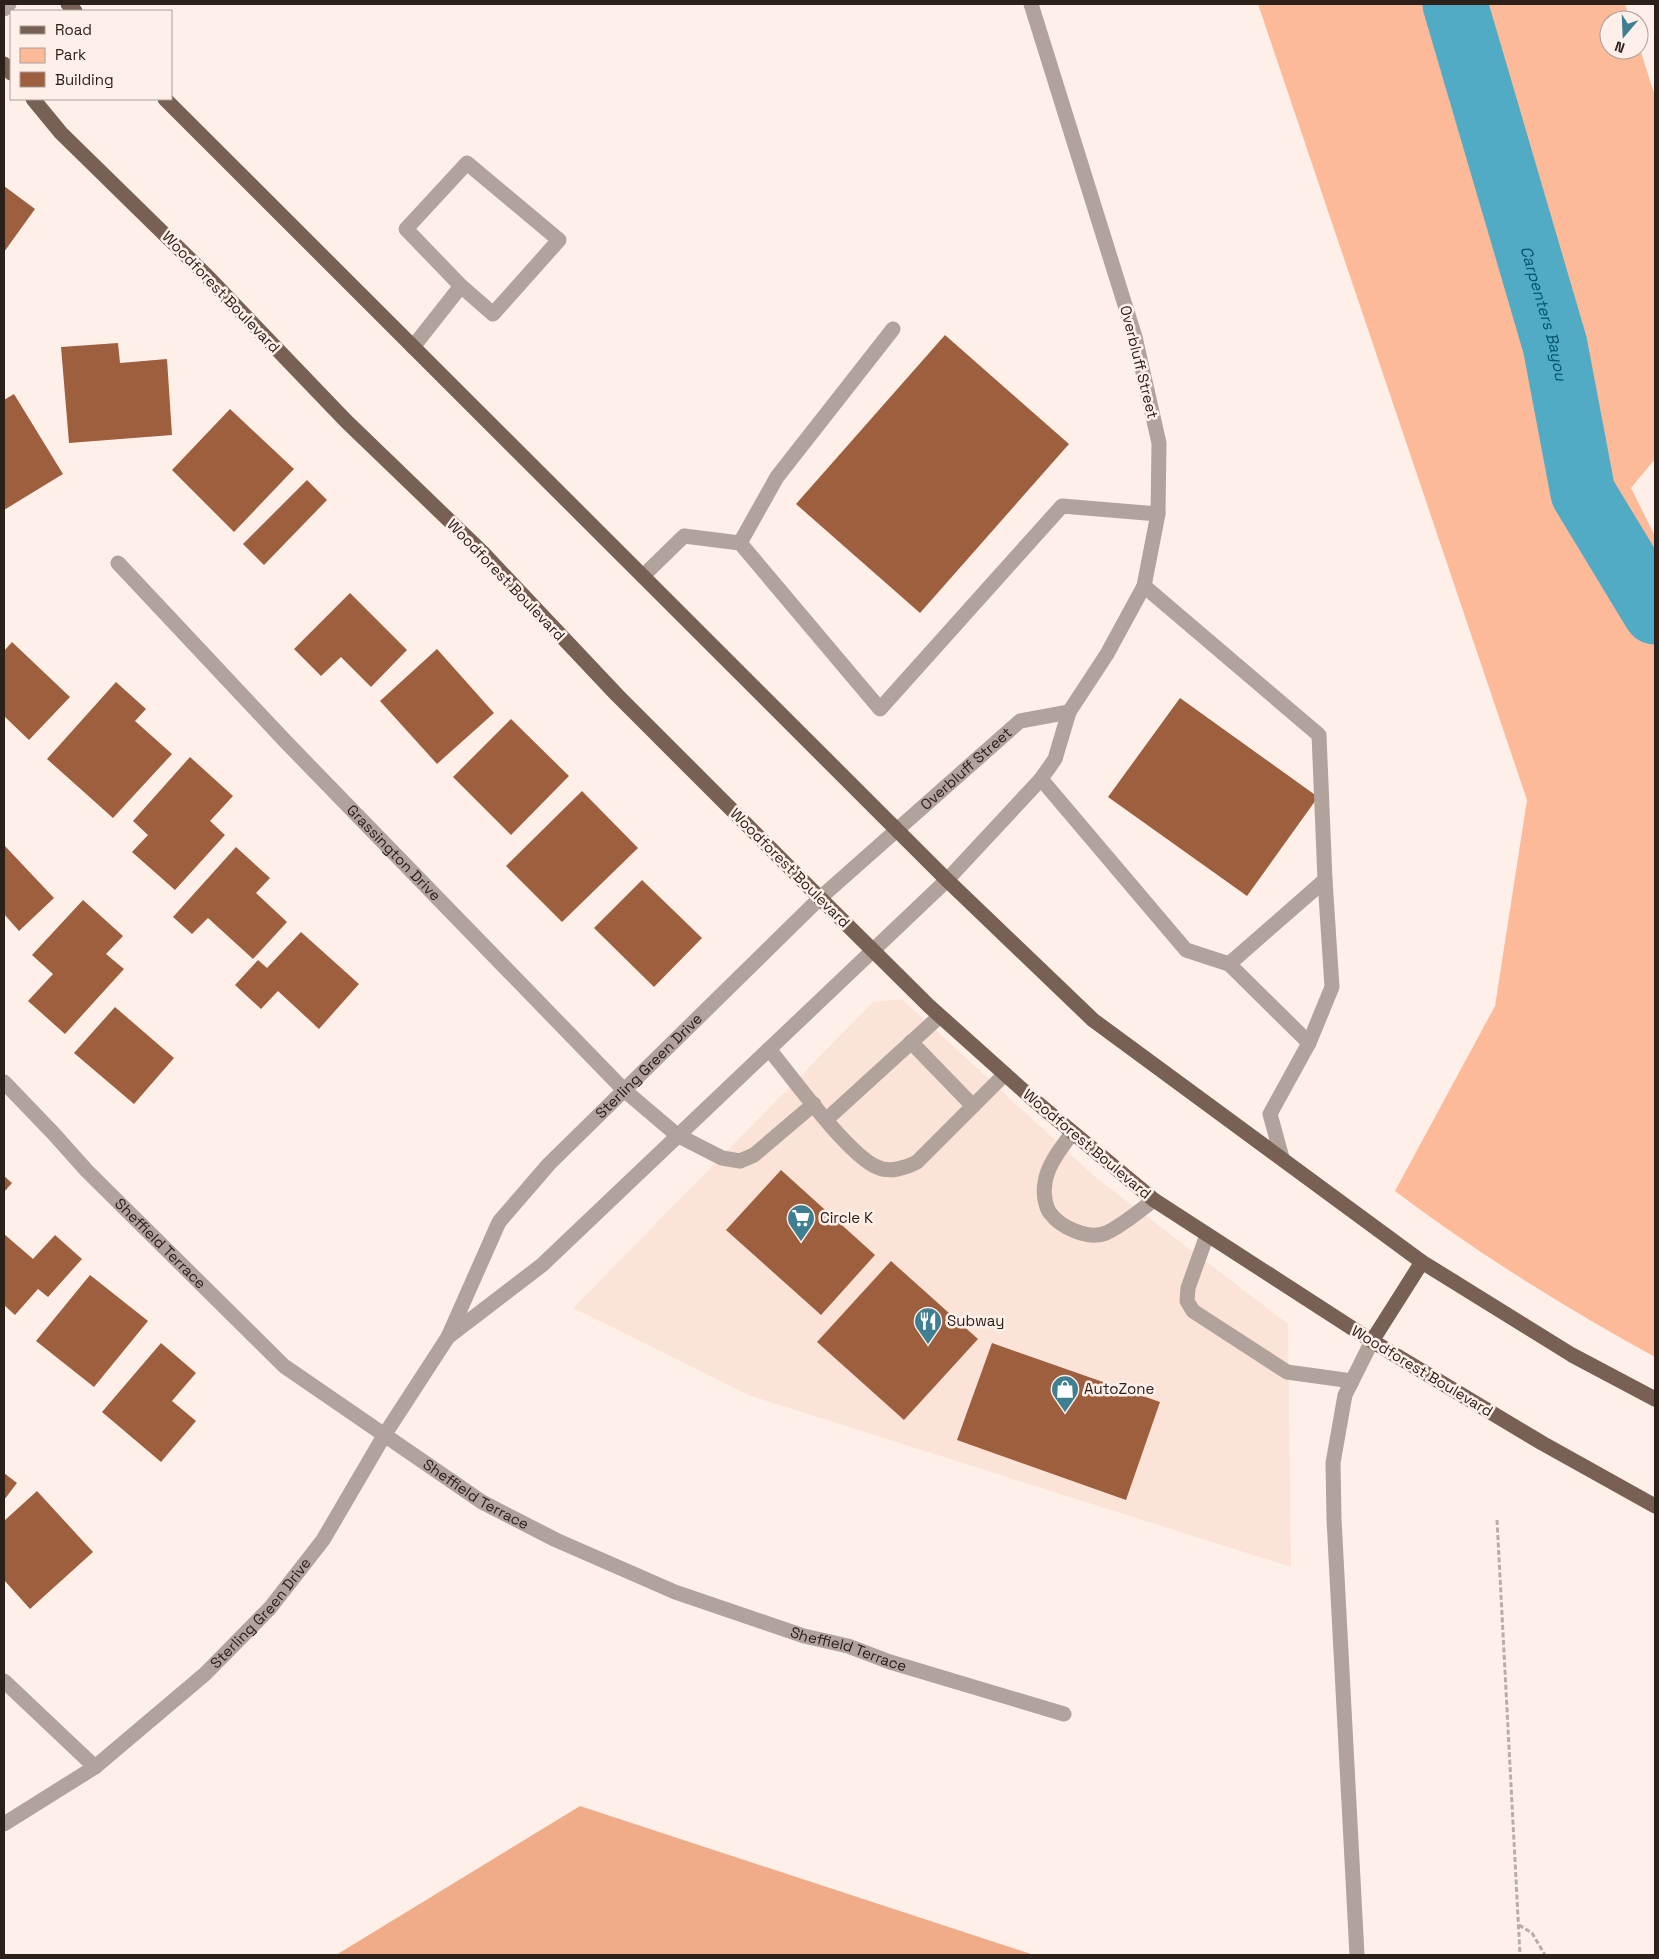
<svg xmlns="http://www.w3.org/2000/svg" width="1659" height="1959" font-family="'Space Grotesk',sans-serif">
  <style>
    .built { fill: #fce3d7 }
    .green { fill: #fcba98 }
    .forest { fill: #f0ac89 }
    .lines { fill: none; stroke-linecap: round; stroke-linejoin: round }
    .stream { stroke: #51abc5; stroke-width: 11 }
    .river { stroke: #51abc5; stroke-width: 65 }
    .building { fill: #9d5f3e }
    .path { stroke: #baaca6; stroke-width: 3; stroke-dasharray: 5 2.5; stroke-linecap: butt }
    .minor { stroke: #b1a29b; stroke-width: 15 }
    .major { stroke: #786054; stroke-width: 15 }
    .labels { text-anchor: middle; stroke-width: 5; stroke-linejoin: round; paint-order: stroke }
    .street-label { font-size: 15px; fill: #2c201a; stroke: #fef0e9 }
    .poi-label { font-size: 15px; fill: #2c201a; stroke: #fef0e9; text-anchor: start }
    .water-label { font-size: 16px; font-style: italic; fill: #025366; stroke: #fef0e9 }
  </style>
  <rect width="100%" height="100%" fill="#fef0e9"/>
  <path class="built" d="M902,999l192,177 194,148 3,243 -540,-171 -178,-88 300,-306z"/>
  <path class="green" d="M1258,4h367l5,16h-21v30h30v-4l16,50v363l-24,29 24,48v821c-90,-50 -177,-103 -260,-166l100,-185 32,-206z"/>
  <path class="forest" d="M580,1806l454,149h-698z"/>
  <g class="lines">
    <path class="stream" d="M1642,590l13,4"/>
    <path class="river" id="s1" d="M1455,4l100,341 28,148 72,119"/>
  </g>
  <g class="building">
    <path d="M4,186l31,23 -31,43z"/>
    <path d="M945,335l124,109 -149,169 -124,-109z"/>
    <path d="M118,343l2,20 47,-4 5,76 -103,8 -8,-96z"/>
    <path d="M14,394l49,80 -59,36v-110z"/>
    <path d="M230,409l64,60 -60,63 -62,-62z"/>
    <path d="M307,480l20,20 -63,65 -21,-21z"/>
    <path d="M350,593l57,57 -36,37 -30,-30 -20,19 -27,-27z"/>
    <path d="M12,642l58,55 -41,43 -25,-24v-65z"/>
    <path d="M437,649l57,64 -57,51 -57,-63z"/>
    <path d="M116,682l30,27 -11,12 37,33 -59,64 -66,-59z"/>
    <path d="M1180,698l138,99 -71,99 -139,-99z"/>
    <path d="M511,719l58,57 -58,59 -58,-58z"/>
    <path d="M190,757l43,39 -23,25 15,14 -50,55 -43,-38 16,-17 -15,-14z"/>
    <path d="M582,791l56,57 -76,74 -56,-56z"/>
    <path d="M4,845l50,53 -35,33 -15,-17z"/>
    <path d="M236,847l34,31 -14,15 31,29 -34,37 -45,-41 -16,16 -19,-17z"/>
    <path d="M642,880l60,58 -48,49 -60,-59z"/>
    <path d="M83,900l40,36 -17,18 18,15 -59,65 -37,-33 25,-27 -21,-19z"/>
    <path d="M301,932l58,52 -40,45 -41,-38 -17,18 -26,-24 23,-25 9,8z"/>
    <path d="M115,1007l59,51 -40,46 -60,-51z"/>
    <path d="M781,1170l94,85 -54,60 -95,-85z"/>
    <path d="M4,1176l8,7 -8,9z"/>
    <path d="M4,1234l29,25 22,-24 27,24 -34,38 -10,-8 -23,26 -11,-10z"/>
    <path d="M891,1261l87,78 -74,81 -87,-78z"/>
    <path d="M90,1275l58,46 -54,66 -58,-46z"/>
    <path d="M161,1343l35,30 -24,28 24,20 -35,41 -59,-50z"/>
    <path d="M992,1343l168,59 -34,98 -169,-60z"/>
    <path d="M4,1473l13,10 -13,17z"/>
    <path d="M37,1491l56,61 -63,57 -26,-29v-59z"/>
  </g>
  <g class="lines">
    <g class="path">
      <path d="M1497,1520l23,435"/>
      <path d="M1519,1925l13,8 13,22"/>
    </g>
    <g class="minor">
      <path d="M4,9l5,-5"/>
      <path d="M413,347l48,-61 -55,-57 61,-66 92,77 -66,74 -32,-28"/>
      <path d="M740,543l37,-66 116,-148"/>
      <path id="s2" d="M118,563l168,179 338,348 53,45 45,23 18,3 14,-6 60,-51"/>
      <path d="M643,576l41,-40 56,7 140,166 182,-203 96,8"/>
      <path d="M1144,586l175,149 6,145 7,107 -23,56 -39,71 12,44"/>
      <path d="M1041,779l145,171 43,14 80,79"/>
      <path d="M1229,964l96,-84"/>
      <path d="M911,1042l62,64"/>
      <path d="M769,1049c22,27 79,106 108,118 12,6 29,1 40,-5l88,-88"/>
      <path id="s3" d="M4,1082l49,51 34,38 197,195 198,136 74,38 119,52 129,44 44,10 42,16 174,52"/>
      <path d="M827,1119l113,-103"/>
      <path d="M1072,1133c-10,14 -25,32 -27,50 -2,9 0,23 5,30 11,15 39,27 56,20 16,-7 33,-22 48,-33"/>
      <path d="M1207,1235l-19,53 -1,13 6,10 94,61 65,9"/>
      <path d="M448,1337l94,-72 405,-385 94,-101 14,-20 14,-47 38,-58 37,-68 14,-72 1,-71 -24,-106 -104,-333"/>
      <path d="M4,1681l91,86"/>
      <path id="s4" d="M4,1824l91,-57 110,-93 65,-66 53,-68 62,-106 63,-97 51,-115 50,-58 271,-266 200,-177 49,-9"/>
      <path d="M1357,1955l-23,-436 -1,-56 12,-68 27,-54"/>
    </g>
    <g class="major">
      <path d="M68,4l7,7"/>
      <path d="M4,64l7,9"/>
      <path d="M33,99l28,34 144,141 141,147 137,132 134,142 203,203 109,108 106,95 119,99 218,141 170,102 113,63"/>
      <path d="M165,99l782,781 146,140 329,242 150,93 83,44"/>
      <path d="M1372,1341l50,-79"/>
    </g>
  </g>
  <defs>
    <g id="supermarket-pin" transform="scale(1.4375)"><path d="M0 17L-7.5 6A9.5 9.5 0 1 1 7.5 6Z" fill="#3f7f92" stroke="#fef0e9"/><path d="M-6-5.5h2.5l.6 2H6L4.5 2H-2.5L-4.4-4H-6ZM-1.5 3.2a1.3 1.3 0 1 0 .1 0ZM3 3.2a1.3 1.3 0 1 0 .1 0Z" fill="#fff"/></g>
    <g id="restaurant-pin" transform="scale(1.4375)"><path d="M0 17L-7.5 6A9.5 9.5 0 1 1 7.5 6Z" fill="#3f7f92" stroke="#fef0e9"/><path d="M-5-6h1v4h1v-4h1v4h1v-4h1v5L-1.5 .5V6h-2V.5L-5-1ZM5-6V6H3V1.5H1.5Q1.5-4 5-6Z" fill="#fff"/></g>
    <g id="shop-pin" transform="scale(1.4375)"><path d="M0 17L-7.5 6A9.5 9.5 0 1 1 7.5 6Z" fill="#3f7f92" stroke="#fef0e9"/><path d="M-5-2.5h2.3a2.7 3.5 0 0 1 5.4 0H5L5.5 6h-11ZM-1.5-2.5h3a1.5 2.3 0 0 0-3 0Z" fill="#fff"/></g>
  </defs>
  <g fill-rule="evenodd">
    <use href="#supermarket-pin" x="801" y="1218"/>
    <use href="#restaurant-pin" x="928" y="1321"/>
    <use href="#shop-pin" x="1065" y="1389"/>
  </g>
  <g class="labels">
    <g class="street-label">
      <text transform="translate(221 292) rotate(46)" y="5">Woodforest Boulevard</text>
      <text transform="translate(1139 362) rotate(76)" y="5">Overbluff Street</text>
      <text transform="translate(506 580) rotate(46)" y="5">Woodforest Boulevard</text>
      <text dy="5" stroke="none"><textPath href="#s4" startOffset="1446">Overbluff Street</textPath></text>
      <text dy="5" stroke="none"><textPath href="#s2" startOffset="400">Grassington Drive</textPath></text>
      <text transform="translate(790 868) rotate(45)" y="5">Woodforest Boulevard</text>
      <text dy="5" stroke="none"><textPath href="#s4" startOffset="1011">Sterling Green Drive</textPath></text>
      <text transform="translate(1087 1144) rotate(40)" y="5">Woodforest Boulevard</text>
      <text dy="5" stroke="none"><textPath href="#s3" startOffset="225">Sheffield Terrace</textPath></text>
      <text transform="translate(1422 1371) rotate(31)" y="5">Woodforest Boulevard</text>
      <text dy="5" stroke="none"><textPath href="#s3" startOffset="630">Sheffield Terrace</textPath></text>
      <text dy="5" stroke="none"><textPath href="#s4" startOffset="334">Sterling Green Drive</textPath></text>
      <text dy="5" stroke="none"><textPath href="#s3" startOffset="1035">Sheffield Terrace</textPath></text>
    </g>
    <g class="poi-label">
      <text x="820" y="1223">Circle K</text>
      <text x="947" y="1326">Subway</text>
      <text x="1084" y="1394">AutoZone</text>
    </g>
    <g class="water-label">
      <text dy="6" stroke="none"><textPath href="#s1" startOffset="322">Carpenters Bayou</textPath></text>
    </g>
  </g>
  <rect width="1659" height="1959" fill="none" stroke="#2c201a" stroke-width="10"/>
  <rect x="10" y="10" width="162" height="90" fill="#fef0e9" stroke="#aa9d96"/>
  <rect x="20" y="26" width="25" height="8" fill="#786054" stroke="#aa9d96"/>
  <text x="55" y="35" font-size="15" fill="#2c201a">Road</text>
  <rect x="20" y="48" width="25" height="15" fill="#fcba98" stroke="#aa9d96"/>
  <text x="55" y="60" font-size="15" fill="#2c201a">Park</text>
  <rect x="20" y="72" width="25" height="15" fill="#9d5f3e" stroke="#aa9d96"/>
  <text x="55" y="85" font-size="15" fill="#2c201a">Building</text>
  <g transform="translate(1624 35) rotate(199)"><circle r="24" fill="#fef0e9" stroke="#aa9d96"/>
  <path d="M0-4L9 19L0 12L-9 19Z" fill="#3f7f92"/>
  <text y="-8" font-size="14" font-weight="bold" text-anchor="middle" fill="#2c201a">N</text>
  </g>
</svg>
